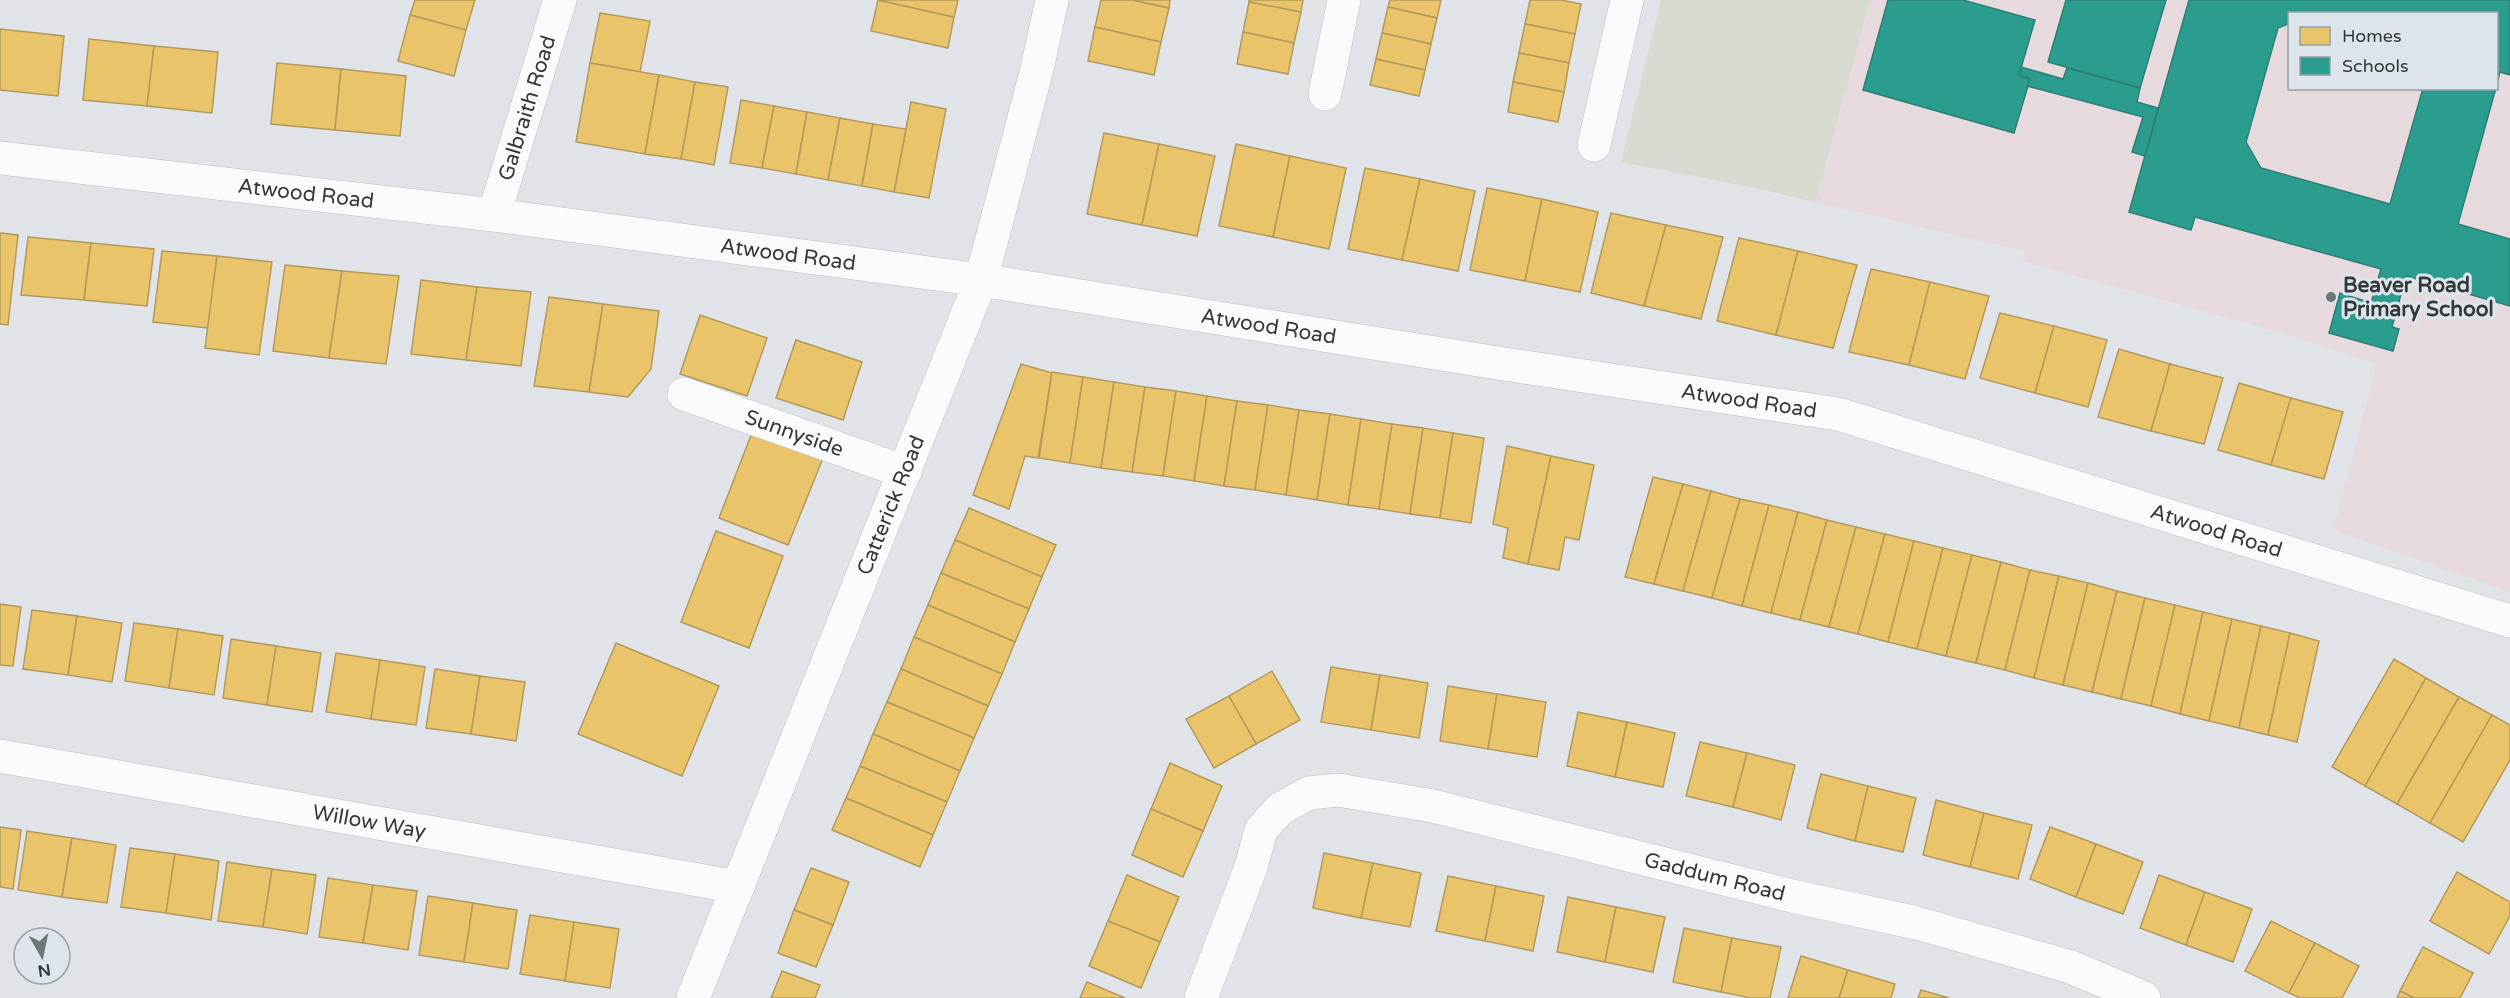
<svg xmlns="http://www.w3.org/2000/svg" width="2510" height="998" font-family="'Varela Round',sans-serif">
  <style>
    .education { fill: #e7dadf; fill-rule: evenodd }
    .green { fill: #d6dacf }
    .homes { fill: #e9c46a; stroke: #b39a5c; stroke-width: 1.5 }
    .schools { fill: #2a9d8f; stroke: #2d7f76; stroke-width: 1.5 }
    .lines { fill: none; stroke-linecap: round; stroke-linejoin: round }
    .street-casing { stroke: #bcbfc2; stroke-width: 34 }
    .street { stroke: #fafbfc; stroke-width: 33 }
    .poi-dot { fill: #717478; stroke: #dce5eb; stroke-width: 2 }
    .labels { text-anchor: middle; stroke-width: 6; stroke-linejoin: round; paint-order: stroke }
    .street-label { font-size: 21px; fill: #35383b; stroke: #dce5eb }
    .poi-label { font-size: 21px; font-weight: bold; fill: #35383b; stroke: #dce5eb; text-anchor: start }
  </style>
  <rect width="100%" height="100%" fill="#e0e4e8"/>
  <path class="education" d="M1661,0h849v592l-177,-62 44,-166 -95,-31 -260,-72 2,-10 -268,-63 -135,-26zM2290,14h206v74h-206z"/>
  <path class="green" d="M1661,0h209l-55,202 -59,-14 -135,-26z"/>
  <g class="homes">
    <path d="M415,0h60l-9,30 -56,-15z"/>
    <path d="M878,0l76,17 -6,31 -77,-17z"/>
    <path d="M878,0h80l-4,17z"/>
    <path d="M1101,0h32l36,8 -8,34 -66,-15z"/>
    <path d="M1133,0h37l-1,8z"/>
    <path d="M1249,0h54l-2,12 -52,-10z"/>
    <path d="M1390,0h51l-4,18 -49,-11z"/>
    <path d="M1530,0h31l20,4 -6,30 -50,-10z"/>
    <path d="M1249,2l52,10 -7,31 -51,-11z"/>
    <path d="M1388,7l49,11 -6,26 -49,-11z"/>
    <path d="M600,13l50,8 -10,51 -50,-9z"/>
    <path d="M410,15l56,15 -12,46 -56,-15z"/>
    <path d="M1525,24l50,10 -6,29 -50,-10z"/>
    <path d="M1095,27l66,15 -7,33 -66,-14z"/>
    <path d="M0,29l64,7 -6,60 -58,-6z"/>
    <path d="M1243,32l51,11 -6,31 -51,-10z"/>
    <path d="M1382,33l49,11 -6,26 -49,-11z"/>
    <path d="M89,39l65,7 -7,60 -64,-6z"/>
    <path d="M154,46l64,6 -6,61 -65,-7z"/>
    <path d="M1519,53l50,10 -5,29 -51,-10z"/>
    <path d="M1376,59l49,11 -6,26 -49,-11z"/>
    <path d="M277,63l64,6 -6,61 -64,-6z"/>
    <path d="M590,63l69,12 -14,79 -69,-12z"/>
    <path d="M341,69l65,7 -6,60 -65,-6z"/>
    <path d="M659,75l36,7 -14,77 -36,-5z"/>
    <path d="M695,82l33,5 -14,78 -33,-6z"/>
    <path d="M1513,82l51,10 -6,30 -50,-10z"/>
    <path d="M741,100l33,6 -12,62 -32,-5z"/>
    <path d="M911,102l35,7 -17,89 -35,-6z"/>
    <path d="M774,106l33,6 -11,62 -34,-6z"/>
    <path d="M807,112l33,6 -12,62 -32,-6z"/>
    <path d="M840,118l33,6 -11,62 -34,-6z"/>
    <path d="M873,124l33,5 -12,63 -32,-6z"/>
    <path d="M1104,133l55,11 -17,81 -55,-11z"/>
    <path d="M1159,144l56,12 -18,80 -55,-11z"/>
    <path d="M1236,144l54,12 -17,81 -54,-11z"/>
    <path d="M1290,156l56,12 -17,81 -56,-12z"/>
    <path d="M1365,168l55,11 -18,81 -54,-11z"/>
    <path d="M1420,179l55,12 -17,80 -56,-11z"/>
    <path d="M1487,188l55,11 -17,82 -55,-11z"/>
    <path d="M1542,199l56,13 -18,80 -55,-11z"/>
    <path d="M1611,213l55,12 -22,81 -53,-13z"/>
    <path d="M1666,225l57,12 -22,82 -57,-13z"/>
    <path d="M0,233l18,2 -10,90 -8,-1z"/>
    <path d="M28,237l63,6 -7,57 -63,-5z"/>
    <path d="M1739,238l59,13 -22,84 -59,-14z"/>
    <path d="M91,243l63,6 -7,57 -63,-6z"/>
    <path d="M162,251l55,5 -9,72 -55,-6z"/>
    <path d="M1798,251l59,14 -24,83 -57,-13z"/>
    <path d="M217,256l55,6 -13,93 -54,-7z"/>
    <path d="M285,265l57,6 -13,87 -56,-7z"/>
    <path d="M1871,269l59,13 -21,83 -60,-13z"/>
    <path d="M342,271l57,5 -13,88 -57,-6z"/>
    <path d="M421,280l56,7 -11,73 -55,-6z"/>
    <path d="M1930,282l59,14 -24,83 -56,-14z"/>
    <path d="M477,287l54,5 -10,74 -55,-6z"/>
    <path d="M549,297l54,7 -14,88 -55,-6z"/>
    <path d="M603,304l56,7 -8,58 -23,28 -39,-5z"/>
    <path d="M2000,313l54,13 -19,67 -55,-15z"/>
    <path d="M700,315l67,23 -20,58 -67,-22z"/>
    <path d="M2054,326l53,14 -19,67 -53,-14z"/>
    <path d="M796,340l66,22 -19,58 -67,-22z"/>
    <path d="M2119,349l51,15 -19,67 -53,-14z"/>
    <path d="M1021,364l31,9 -14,85 -13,-2 -16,53 -36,-14z"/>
    <path d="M2170,364l53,14 -19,66 -53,-13z"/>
    <path d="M1052,372l31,5 -13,86 -31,-5z"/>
    <path d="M1083,377l31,5 -13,86 -31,-5z"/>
    <path d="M1114,382l31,5 -13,85 -31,-4z"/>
    <path d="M2239,383l52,15 -20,67 -53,-15z"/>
    <path d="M1145,387l31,4 -13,85 -31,-4z"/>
    <path d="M1176,391l31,5 -13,85 -31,-5z"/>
    <path d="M1207,396l30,5 -13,85 -30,-5z"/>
    <path d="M2291,398l52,14 -19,67 -53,-14z"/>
    <path d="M1237,401l31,4 -13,85 -31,-4z"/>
    <path d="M1268,405l31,5 -13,85 -31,-5z"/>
    <path d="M1299,410l31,4 -13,86 -31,-5z"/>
    <path d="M1330,414l31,5 -13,86 -31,-5z"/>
    <path d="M1361,419l31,5 -13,85 -31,-4z"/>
    <path d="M1392,424l31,4 -13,86 -31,-5z"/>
    <path d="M755,425l70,28 -37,92 -69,-27z"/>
    <path d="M1423,428l30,5 -13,85 -30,-4z"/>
    <path d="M1453,433l31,5 -13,85 -31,-5z"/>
    <path d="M1507,446l44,10 -23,108 -25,-6 5,-30 -15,-4z"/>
    <path d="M1551,456l43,9 -15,75 -14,-3 -6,33 -31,-6z"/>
    <path d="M1653,477l30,7 -29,100 -29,-7z"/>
    <path d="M1683,484l28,7 -28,100 -29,-7z"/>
    <path d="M1711,491l29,8 -28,99 -29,-7z"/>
    <path d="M1740,499l29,6 -27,101 -30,-8z"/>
    <path d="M1769,505l29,7 -27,101 -29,-7z"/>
    <path d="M969,508l87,37 -14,32 -87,-37z"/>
    <path d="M1798,512l29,8 -27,100 -29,-7z"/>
    <path d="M1827,520l29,7 -27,100 -29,-7z"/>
    <path d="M1856,527l29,7 -27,100 -29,-7z"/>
    <path d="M716,531l67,25 -34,92 -68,-26z"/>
    <path d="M1885,534l29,7 -26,101 -30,-8z"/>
    <path d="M955,540l87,37 -13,32 -88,-36z"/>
    <path d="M1914,541l29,7 -26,101 -29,-7z"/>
    <path d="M1943,548l29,7 -26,101 -29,-7z"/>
    <path d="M1972,555l29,7 -25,101 -30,-7z"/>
    <path d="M2001,562l29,8 -25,100 -29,-7z"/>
    <path d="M2030,570l29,6 -25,102 -29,-8z"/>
    <path d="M941,573l88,36 -14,33 -87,-37z"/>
    <path d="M2059,576l29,7 -25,102 -29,-7z"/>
    <path d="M2088,583l29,8 -25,101 -29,-7z"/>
    <path d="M2117,591l28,7 -24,101 -29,-7z"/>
    <path d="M2145,598l30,7 -24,101 -30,-7z"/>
    <path d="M0,604l21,3 -8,59 -13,-1z"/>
    <path d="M928,605l87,37 -13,32 -88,-37z"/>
    <path d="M2175,605l28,7 -23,102 -29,-8z"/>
    <path d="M32,610l45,6 -9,59 -45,-6z"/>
    <path d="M2203,612l29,7 -23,102 -29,-7z"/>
    <path d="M77,616l45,7 -10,59 -44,-7z"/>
    <path d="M2232,619l29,7 -22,102 -30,-7z"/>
    <path d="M134,623l44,6 -9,59 -44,-7z"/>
    <path d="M2261,626l29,7 -22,102 -29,-7z"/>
    <path d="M178,629l45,7 -9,59 -45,-7z"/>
    <path d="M2290,633l29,8 -22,101 -29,-7z"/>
    <path d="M914,637l88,37 -14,32 -87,-37z"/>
    <path d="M231,639l45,7 -9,59 -44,-7z"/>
    <path d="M616,643l103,43 -37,90 -104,-42z"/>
    <path d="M276,646l45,7 -9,59 -45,-7z"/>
    <path d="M336,653l44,7 -9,59 -45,-7z"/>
    <path d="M2394,659l32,19 -61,108 -33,-19z"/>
    <path d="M380,660l45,7 -9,58 -45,-6z"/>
    <path d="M1331,667l49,8 -9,55 -50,-8z"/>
    <path d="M435,669l45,7 -9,58 -45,-6z"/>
    <path d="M901,669l87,37 -14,32 -87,-36z"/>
    <path d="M1272,671l28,49 -44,24 -27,-48z"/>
    <path d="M1380,675l48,8 -9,55 -48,-8z"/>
    <path d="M480,676l45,6 -9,59 -45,-7z"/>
    <path d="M2426,678l33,19 -62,107 -32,-18z"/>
    <path d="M1448,686l49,8 -9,55 -48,-8z"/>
    <path d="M1497,694l49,8 -9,55 -49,-8z"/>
    <path d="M1229,696l27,48 -42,24 -28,-49z"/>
    <path d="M2459,697l33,18 -62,108 -33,-19z"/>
    <path d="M887,702l87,36 -14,33 -87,-37z"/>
    <path d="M1578,712l49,10 -12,55 -48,-11z"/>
    <path d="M2492,715l18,10v35l-47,82 -33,-19z"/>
    <path d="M1627,722l48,11 -12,54 -48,-10z"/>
    <path d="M873,734l87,37 -13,31 -87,-36z"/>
    <path d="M1700,742l47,11 -14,54 -47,-11z"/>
    <path d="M1747,753l48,12 -14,55 -48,-13z"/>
    <path d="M1170,763l52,23 -19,45 -52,-22z"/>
    <path d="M860,766l87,36 -14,33 -87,-37z"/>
    <path d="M1821,774l47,12 -13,55 -48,-13z"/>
    <path d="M1868,786l48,12 -13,54 -48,-11z"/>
    <path d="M846,798l87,37 -13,32 -88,-37z"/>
    <path d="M1936,800l48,13 -14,54 -47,-12z"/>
    <path d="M1151,809l52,22 -20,46 -51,-22z"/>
    <path d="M1984,813l48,12 -14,54 -48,-12z"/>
    <path d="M0,827l21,3 -8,59 -13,-2z"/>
    <path d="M2050,827l46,17 -20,53 -46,-18z"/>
    <path d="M27,831l45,7 -10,59 -44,-7z"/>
    <path d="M72,838l44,7 -9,58 -45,-6z"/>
    <path d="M2096,844l47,18 -20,52 -47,-17z"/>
    <path d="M130,848l45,6 -9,59 -45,-6z"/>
    <path d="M1324,853l49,10 -12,55 -48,-10z"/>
    <path d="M175,854l44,7 -8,59 -45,-7z"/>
    <path d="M227,862l45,7 -9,58 -45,-6z"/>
    <path d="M1373,863l48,10 -11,54 -49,-9z"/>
    <path d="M811,868l38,14 -16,43 -39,-15z"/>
    <path d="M272,869l44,6 -9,59 -44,-7z"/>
    <path d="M2457,872l53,30v14l-21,38 -59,-33z"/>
    <path d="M1127,875l52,22 -19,45 -52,-21z"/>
    <path d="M2159,875l46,17 -19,53 -46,-17z"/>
    <path d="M1448,876l48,10 -11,55 -49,-10z"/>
    <path d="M328,878l45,7 -10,58 -44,-6z"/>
    <path d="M373,885l44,6 -9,59 -45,-7z"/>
    <path d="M1496,886l48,10 -11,55 -48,-10z"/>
    <path d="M2205,892l47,17 -19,53 -47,-17z"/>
    <path d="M428,896l45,7 -9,59 -45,-7z"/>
    <path d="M1568,897l48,10 -11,55 -48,-10z"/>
    <path d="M473,903l44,7 -9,59 -44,-7z"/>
    <path d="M1616,907l49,10 -12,55 -48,-10z"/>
    <path d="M794,910l39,15 -17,42 -38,-14z"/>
    <path d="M530,915l44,7 -9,59 -45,-7z"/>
    <path d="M1108,921l52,21 -19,46 -52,-22z"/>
    <path d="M2271,921l44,22 -26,50 -44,-22z"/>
    <path d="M574,922l45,7 -9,59 -45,-7z"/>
    <path d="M1684,928l48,10 -11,54 -48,-10z"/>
    <path d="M1732,938l49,9 -11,51h-19l-30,-6z"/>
    <path d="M2315,943l44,23 -17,32h-42l-11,-5z"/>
    <path d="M2423,947l50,26 -13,25h-46l-14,-7z"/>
    <path d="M1801,956l47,14 -9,28h-51z"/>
    <path d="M1848,970l47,14 -4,14h-52z"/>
    <path d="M782,971l38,14 -5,13h-44z"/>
    <path d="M1087,982l38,16h-45z"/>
    <path d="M1921,990l28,8h-31z"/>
    <path d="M2400,991l14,7h-17z"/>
  </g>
  <g class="schools">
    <path d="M1888,0h75l72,20 -16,55 11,4 -16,54 -151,-43z"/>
    <path d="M2066,0h100l-26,88 -92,-26z"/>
    <path d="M2189,0h321v75l-10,-3 -4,14v-72h-206v9l-12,5 -32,114 15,26 129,36 33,-116h73l-38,136 52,15v67l-104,-30 -14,51 7,2 -6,22 -64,-18 11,-40 31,10 10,-34 -186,-52 -4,13 -62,-18z"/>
    <path d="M2021,67l42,12 4,-11 73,20 -3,14 21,6 -13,48 -13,-4 11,-35 -116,-31 3,-7 -11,-4z"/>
  </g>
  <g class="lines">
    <g class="street-casing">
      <g id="street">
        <path d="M1325,94l19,-94"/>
        <path d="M1594,145l33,-145"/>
        <path id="s1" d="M0,158l494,57 487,65 523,84 334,50 672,207"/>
        <path id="s2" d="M494,215l66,-215"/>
        <path id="s3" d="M684,394l221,78"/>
        <path id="s4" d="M0,756l738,131"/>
        <path id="s5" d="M693,998l288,-718 56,-211 15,-69"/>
        <path id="s6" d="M1201,998l50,-131 10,-37 19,-21 29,-16 29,-3 95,16 359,90 125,27 154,44 73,31"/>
      </g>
    </g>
    <use href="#street" class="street"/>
  </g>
  <circle class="poi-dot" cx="2331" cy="297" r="6"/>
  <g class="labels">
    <g class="street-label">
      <text dy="7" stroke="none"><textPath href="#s2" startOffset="112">Galbraith Road</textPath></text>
      <text dy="7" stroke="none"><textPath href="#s1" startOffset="308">Atwood Road</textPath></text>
      <text dy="7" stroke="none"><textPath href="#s1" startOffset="794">Atwood Road</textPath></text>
      <text dy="7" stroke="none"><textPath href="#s1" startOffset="1280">Atwood Road</textPath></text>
      <text dy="7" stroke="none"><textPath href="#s1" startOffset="1766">Atwood Road</textPath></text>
      <text dy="7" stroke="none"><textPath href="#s3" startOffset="117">Sunnyside</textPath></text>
      <text dy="7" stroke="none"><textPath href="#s5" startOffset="531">Catterick Road</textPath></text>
      <text dy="7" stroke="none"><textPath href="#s1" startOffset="2252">Atwood Road</textPath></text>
      <text dy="7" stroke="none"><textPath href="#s4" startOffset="375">Willow Way</textPath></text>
      <text dy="7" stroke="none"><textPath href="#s6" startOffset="656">Gaddum Road</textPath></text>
    </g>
    <g class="poi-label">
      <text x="2343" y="292">Beaver Road<tspan x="2343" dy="24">Primary School</tspan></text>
    </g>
  </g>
  <rect x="2288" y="12" width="210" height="78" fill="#dce5eb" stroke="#99a0a5" stroke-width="1.5"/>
  <rect x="2300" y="27" width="30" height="18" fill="#e9c46a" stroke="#99a0a5" stroke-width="1.5"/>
  <text x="2342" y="42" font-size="18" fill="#35383b">Homes</text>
  <rect x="2300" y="57" width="30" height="18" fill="#2a9d8f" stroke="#99a0a5" stroke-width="1.5"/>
  <text x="2342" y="72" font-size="18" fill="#35383b">Schools</text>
  <g transform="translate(42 956) rotate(171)"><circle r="28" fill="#dce5eb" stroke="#99a0a5" stroke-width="1.5"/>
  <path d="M0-4.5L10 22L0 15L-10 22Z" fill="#717478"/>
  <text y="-9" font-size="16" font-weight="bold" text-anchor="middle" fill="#35383b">N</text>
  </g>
</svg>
